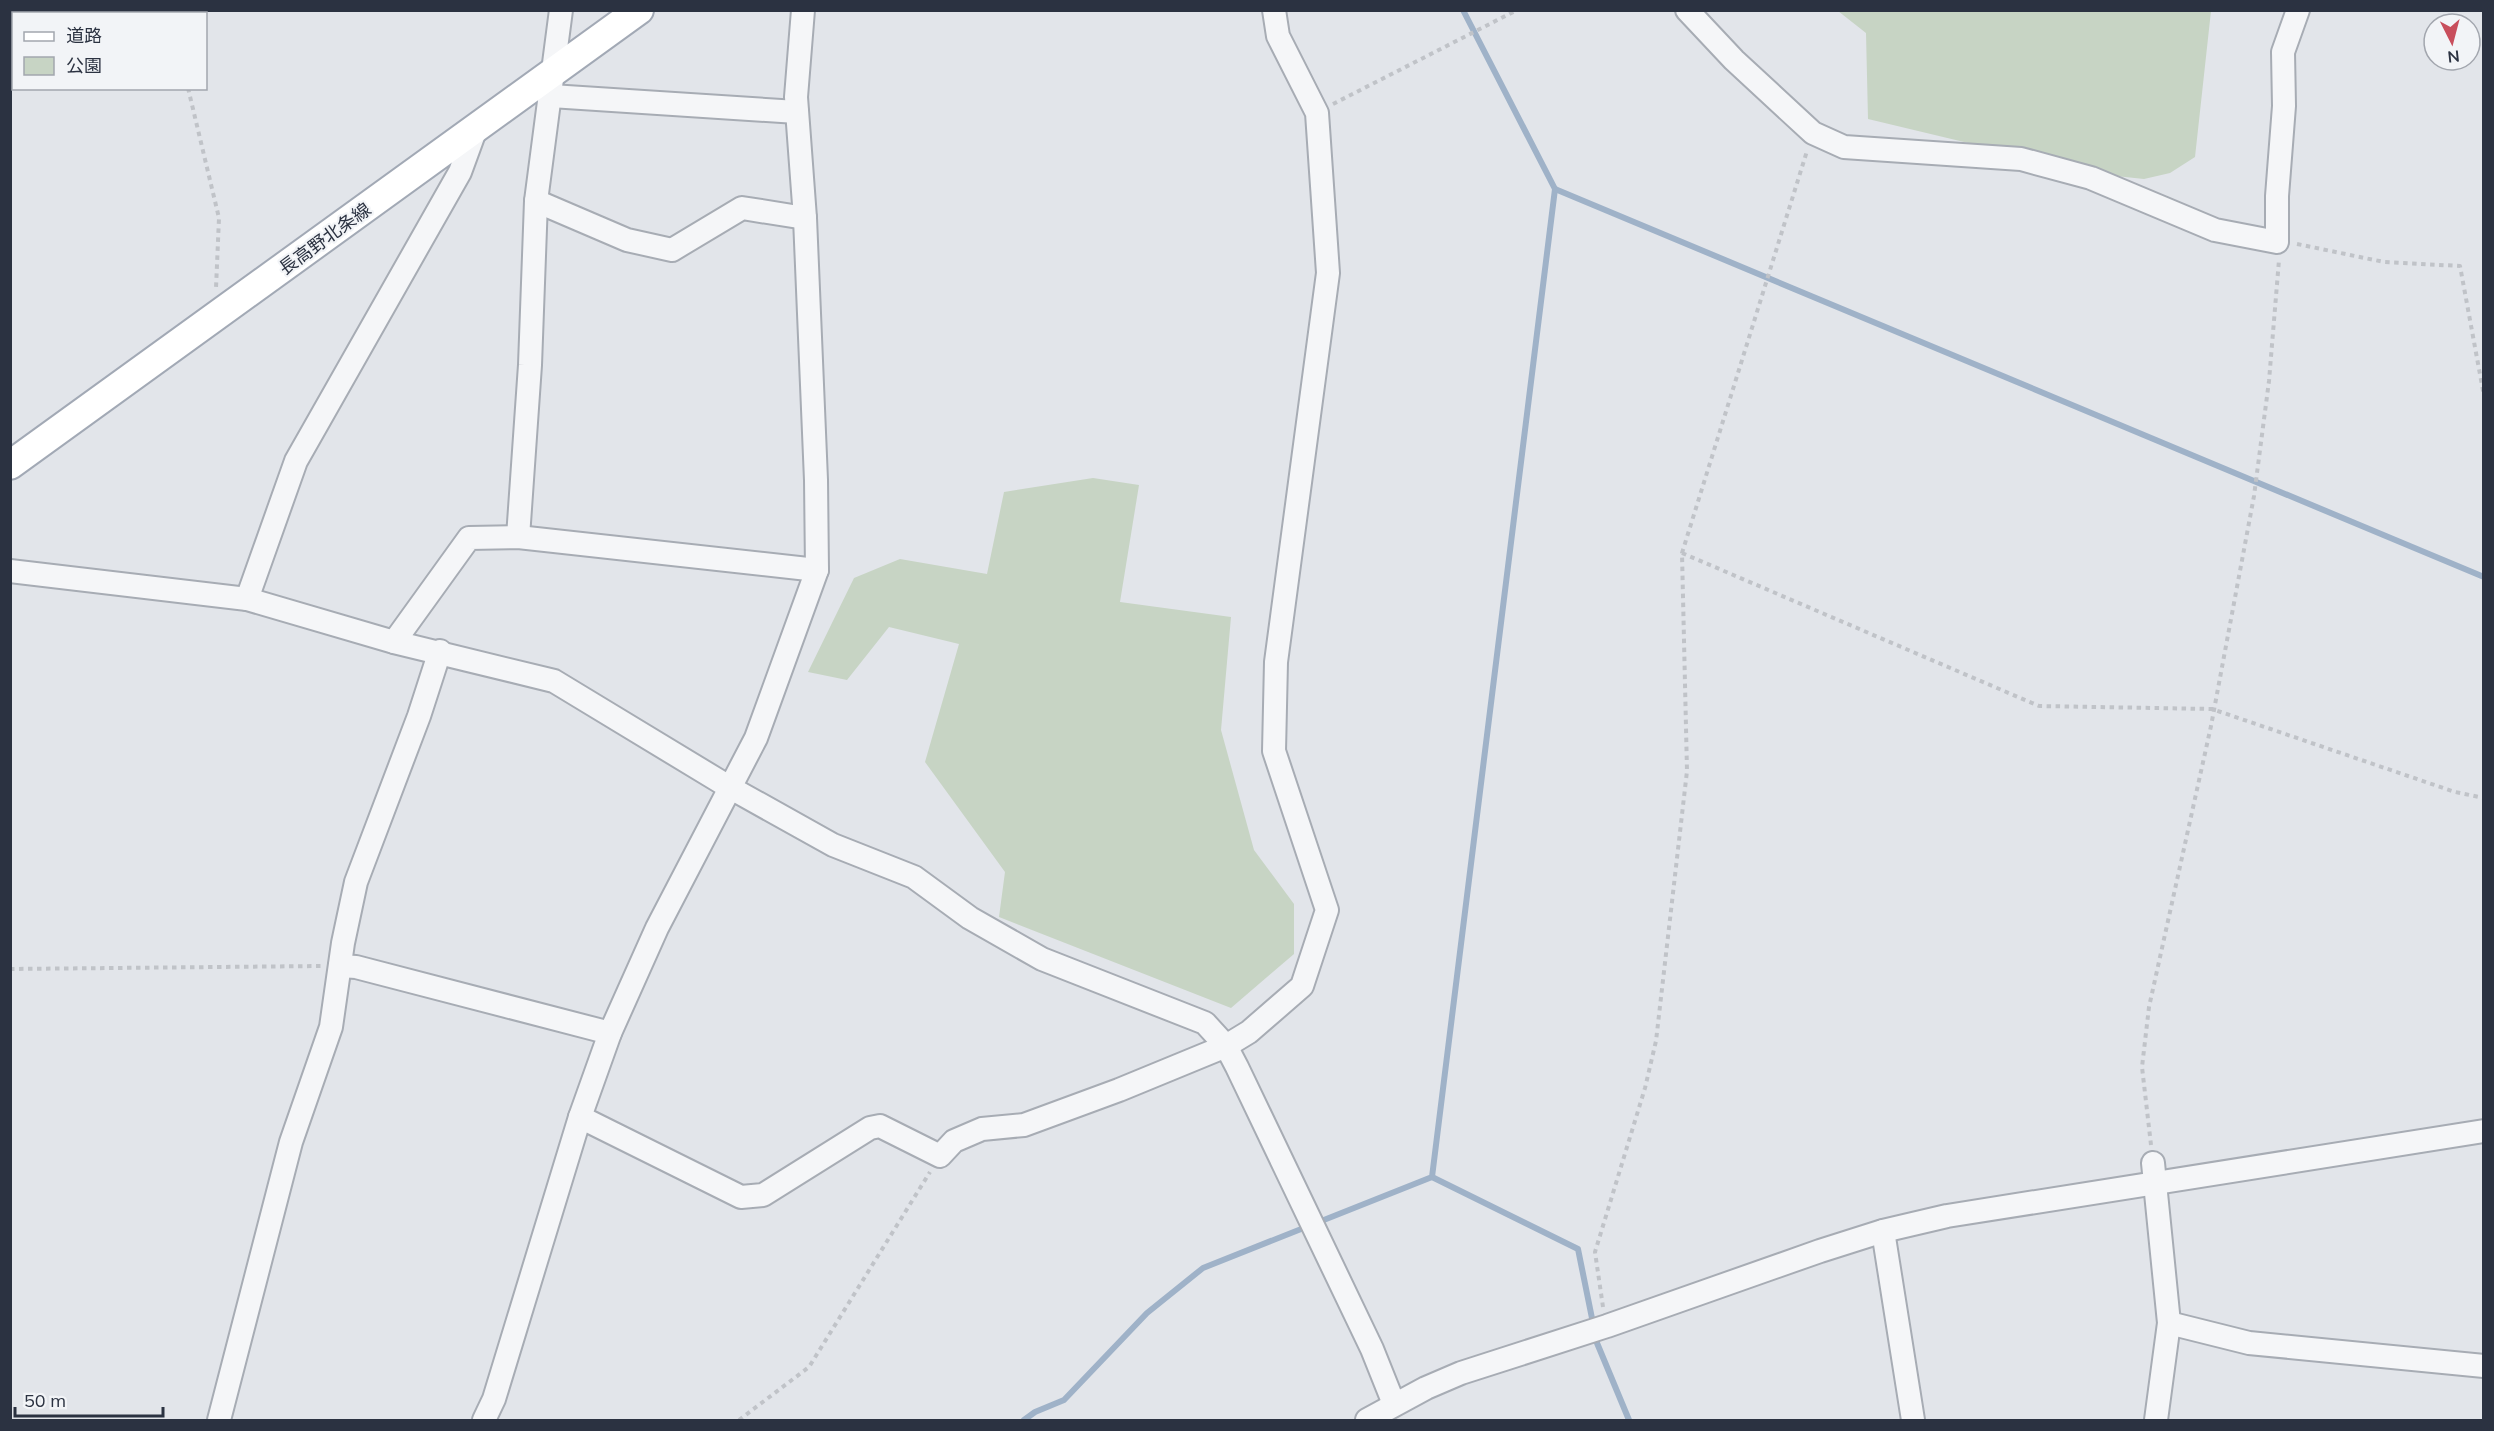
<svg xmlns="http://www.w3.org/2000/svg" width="2494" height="1431" font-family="Mulish,'Noto Sans JP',sans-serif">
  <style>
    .green { fill: #c7d4c4 }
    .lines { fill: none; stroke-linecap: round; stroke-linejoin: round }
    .stream { stroke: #9fb2c8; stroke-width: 6 }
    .minor-casing { stroke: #a7acb4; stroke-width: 26 }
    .major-casing { stroke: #a2a9b5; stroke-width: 32 }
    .path { stroke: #c0c3c8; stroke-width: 4; stroke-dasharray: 4.5 4.5; stroke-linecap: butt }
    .minor { stroke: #f5f6f8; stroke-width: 22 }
    .major { stroke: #fff; stroke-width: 28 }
    .labels { text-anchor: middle; stroke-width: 4.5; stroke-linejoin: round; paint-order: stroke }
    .street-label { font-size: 18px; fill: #2b3241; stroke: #f2f4f7 }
  </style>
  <rect width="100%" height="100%" fill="#e2e5ea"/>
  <g class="green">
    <path d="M1838,11h373l-16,146 -25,16 -26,6 -47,-5 -229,-55 -2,-86z"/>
    <path d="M1093,478l46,7 -19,117 111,15 -10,113 33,120 40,54v50l-63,54 -232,-91 6,-45 -80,-110 34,-118 -70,-17 -42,53 -39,-8 46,-94 46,-19 87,15 17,-82z"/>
  </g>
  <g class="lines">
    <g class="stream">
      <path d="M1463,10l92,179 929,388"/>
      <path d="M1432,1177l146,72 19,94 32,77"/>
      <path d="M1024,1420l11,-8 29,-12 83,-87 56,-45 229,-91 123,-988"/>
    </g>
    <g class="minor-casing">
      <g id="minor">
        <path d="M1687,10l47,50 79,73 31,14 177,12 70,19 124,52 62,12v-46l7,-90 -1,-54 15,-42"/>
        <path d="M551,96l246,16"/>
        <path d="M536,201l91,39 45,10 70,-42 63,10"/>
        <path d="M518,537l12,-172 6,-164 25,-191"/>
        <path d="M10,571l237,28 147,43 160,39 175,106 104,58 81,32 56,41 72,41 163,64 21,23 11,21 135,282 22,55"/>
        <path d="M247,599l49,-138 164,-289 15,-41"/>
        <path d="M394,642l75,-104 49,-1 299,33"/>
        <path d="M340,966l16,1 254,66"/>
        <path d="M580,1117l161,80 22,-2 107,-67 10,-2 60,30 14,-15 28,-12 42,-4 95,-35 107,-44 23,-14 53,-46 25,-76 -53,-159 2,-89 52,-389 -11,-160 -39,-77 -4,-26"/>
        <path d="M2153,1163l16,160 -13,97"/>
        <path d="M1883,1231l30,189"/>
        <path d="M2169,1323l80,20 235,23"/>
        <path d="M219,1420l72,-278 40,-115 12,-84 13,-61 63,-166 21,-65"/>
        <path d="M484,1420l10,-21 86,-282 30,-84 47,-105 99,-190 61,-168 -1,-90 -11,-262 -9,-121 7,-87"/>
        <path d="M1367,1420l59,-32 35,-15 146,-47 213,-75 63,-20 64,-15 537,-85"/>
      </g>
    </g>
    <g class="major-casing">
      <path id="major" d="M10,465l629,-455"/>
    </g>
    <g class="path">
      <path d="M170,10v4"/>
      <path d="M188,88l31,130 -3,70"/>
      <path d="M1333,104l184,-94"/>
      <path d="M2297,244l87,18 76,4 24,130"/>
      <path d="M1682,553l357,153 173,3 243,83 29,6"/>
      <path d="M10,969l311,-3"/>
      <path d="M2151,1145l-9,-78 7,-60 62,-281 43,-230 15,-115 10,-121"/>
      <path d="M1603,1307l-8,-55 50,-164 11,-47 31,-270 -5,-218 125,-402"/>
      <path d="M739,1420l70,-53 121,-195"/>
    </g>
    <use href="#minor" class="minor"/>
    <use href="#major" class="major"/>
  </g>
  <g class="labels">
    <g class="street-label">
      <text transform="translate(325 239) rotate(-36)" y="6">長高野北条線</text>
    </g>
  </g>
  <rect width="2494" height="1431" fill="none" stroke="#2b3241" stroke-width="24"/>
  <rect x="12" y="12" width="195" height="78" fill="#f2f4f7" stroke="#a2a6ae" stroke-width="1.5"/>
  <rect x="24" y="32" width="30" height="9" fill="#ffffff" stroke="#a2a6ae" stroke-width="1.5"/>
  <text x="66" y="42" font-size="18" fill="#2b3241">道路</text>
  <rect x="24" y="57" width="30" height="18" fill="#c7d4c4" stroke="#a2a6ae" stroke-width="1.5"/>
  <text x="66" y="72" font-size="18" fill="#2b3241">公園</text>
  <g transform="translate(2452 42) rotate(174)"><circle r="28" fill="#f2f4f7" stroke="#a2a6ae" stroke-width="1.5"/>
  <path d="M0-4.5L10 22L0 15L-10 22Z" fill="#c84e5c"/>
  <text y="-9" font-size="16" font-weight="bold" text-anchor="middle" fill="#2b3241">N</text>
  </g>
  <path d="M15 1407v9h148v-9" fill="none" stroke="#2b3241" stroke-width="3"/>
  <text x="24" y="1407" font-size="18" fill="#2b3241" stroke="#f2f4f7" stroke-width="4.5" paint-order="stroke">50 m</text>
</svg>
